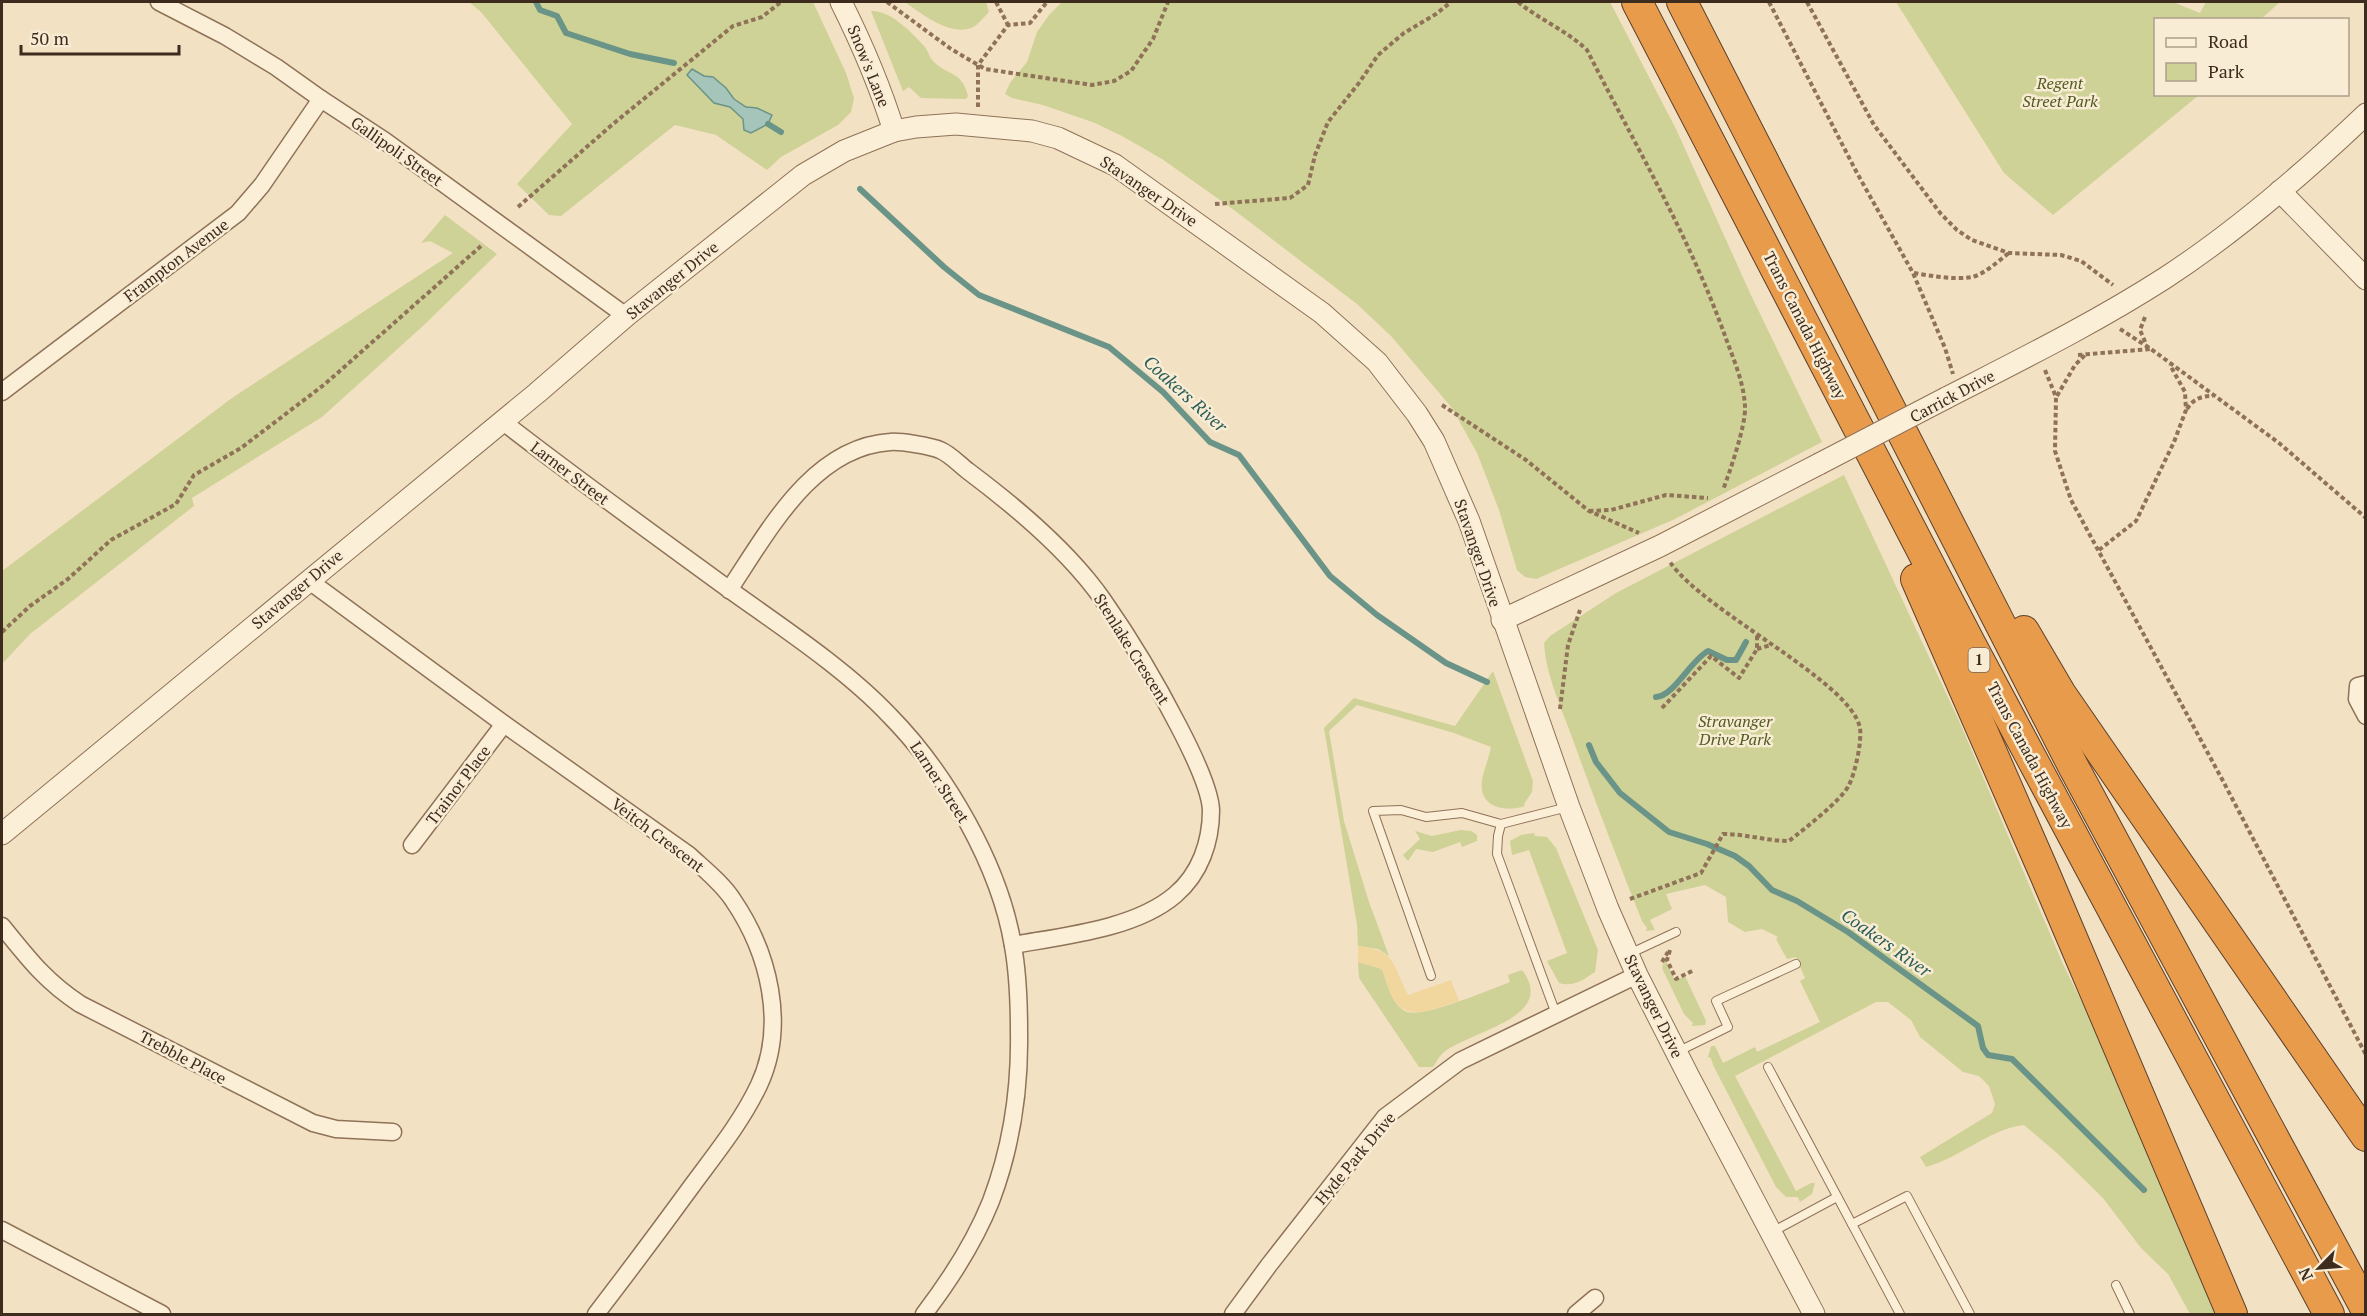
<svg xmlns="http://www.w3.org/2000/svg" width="2367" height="1316" font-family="'PT Serif',serif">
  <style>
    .green { fill: #cfd296; fill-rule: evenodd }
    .sand { fill: #f1d69e }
    .water { fill: #a6c5ba; stroke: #6b9488; stroke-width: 1.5 }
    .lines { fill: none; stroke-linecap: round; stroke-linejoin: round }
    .stream { stroke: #6b9488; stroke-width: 6 }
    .service-casing { stroke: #8f7258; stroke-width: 10 }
    .minor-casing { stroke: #8f7258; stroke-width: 19 }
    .tertiary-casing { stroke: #8f7258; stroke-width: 23 }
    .motorway-casing { stroke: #5c402c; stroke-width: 32 }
    .path { stroke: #8f7258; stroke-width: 4; stroke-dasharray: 4.5 3; stroke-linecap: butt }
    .service { stroke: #fcefd8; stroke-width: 8 }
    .minor { stroke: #fcefd8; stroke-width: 16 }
    .tertiary { stroke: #fcefd8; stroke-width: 21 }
    .motorway { stroke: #e99b4c; stroke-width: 30 }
    .tertiary-bridge-casing { stroke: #8f7258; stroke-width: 23; stroke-linecap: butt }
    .tertiary-bridge { stroke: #fcefd8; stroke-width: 21 }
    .labels { text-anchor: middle; stroke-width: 5; stroke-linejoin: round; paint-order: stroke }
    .shield { fill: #f9ecd4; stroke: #756554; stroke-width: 1.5 }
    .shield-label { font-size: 15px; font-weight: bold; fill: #3d2b1d }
    .street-label { font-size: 16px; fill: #3d2b1d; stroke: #f9ecd4 }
    .park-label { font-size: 16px; font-style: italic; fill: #515c22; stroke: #f9ecd4 }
    .water-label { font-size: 18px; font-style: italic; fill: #2b5e58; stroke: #f9ecd4 }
  </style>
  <rect width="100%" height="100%" fill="#f2e1c3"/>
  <g class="green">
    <path d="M469,2h344l33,71 8,25 -3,14 -13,13 -57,32 -14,13 -51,-35 -41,-10 -114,91 -12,-1 -32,-31 55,-60 -91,-112zM746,107l11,1 -13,22z"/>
    <path d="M905,2h81l3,10c-4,4 -9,10 -14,14 -22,13 -53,-12 -70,-24z"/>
    <path d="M1062,2h548l66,127 74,164 72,149 -147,77 -139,60 -11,-2 -8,-7 -18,-60 -22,-57 -25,-45 -61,-72 -34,-32 -123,-94 -72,-51 -40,-23 -27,-13 -52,-18 -31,-7 -7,-4 5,-11 17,-21 10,-30 12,-17z"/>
    <path d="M1896,2h277l27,11 6,-11h74l-19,17 -105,1v74l43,1 -146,120 -49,-42z"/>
    <path d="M871,11c20,-1 41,22 54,36 3,4 4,9 7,13 13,15 31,11 36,36l-2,3 -45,-1 -12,-11 -6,4z"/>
    <path d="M445,215l52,39 -74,72 -101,91 -130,81 2,8 -164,128 -28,30v-93l230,-173 221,-145 -23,-12 -9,2z"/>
    <path d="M1844,475l116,248 103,241 31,63 125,287h-29l-22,-40 -27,-26 -38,-50 -45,-44 -34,-29c-35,4 -64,33 -98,42l-6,-10 72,-44 3,-9 -6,-18 -10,-10 -16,-4 -43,-35 -9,-17 -23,-18h-12l-141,74 61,115 15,-8h4l-3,11 -12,8 -2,-5h-12l-10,-10 -63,-122 -2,-7 -3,-1 3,-11h4l8,17 32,-16 2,5 63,-30 -20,-41 5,-3 -9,-21 -9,2 -11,-20 2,-2 -16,-8 -17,3 -17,-10 -2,-25 -21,-12 -39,9 6,15 -22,11 5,10 -9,1 1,-3 -5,-7c-24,-60 -47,-120 -69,-181 -11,-31 -27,-64 -29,-97l6,-7 66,-43z"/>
    <path d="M1493,671l40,110 -1,11 -8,12 1,2c-21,7 -47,1 -43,-26 2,-11 7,-22 9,-33l-37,-14 -97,-28 -28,26 15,90 25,81 20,54 -11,-7 -20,-3 -1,-21 -33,-197 30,-30 101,28z"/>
    <path d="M1461,830l10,1 6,4v6l-15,6 -2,-5 -27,10 -17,-3 -8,12 -5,-6 17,-16 -5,-8 17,5z"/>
    <path d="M1534,833l1,3 12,1 9,11 42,102 -3,22c-12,8 -21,15 -36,11l-12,-22 20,-8 -38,-103 -17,5 -2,-14 11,-6z"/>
    <path d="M1665,958l10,23 10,-5 21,45 -1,4 -13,1 1,-3 -9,-9 -22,-46z"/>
    <path d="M1358,962l24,7c5,14 10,37 25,43 17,6 84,-23 103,-30l-2,-7 14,-5c38,50 -60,62 -81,85 -3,3 -5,8 -8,12h-14l-60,-89z"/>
  </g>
  <path class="sand" d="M1358,946c39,5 34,18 50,49l43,-15 8,21c-22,6 -50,22 -65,-1 -6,-9 -8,-22 -12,-31l-24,-7z"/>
  <path class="water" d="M692,69l12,7 9,1 13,11 8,11 12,8 11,1 15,7 -4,9 -17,9 -7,-3 -1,-11 -13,-12 -16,-4 -27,-28z"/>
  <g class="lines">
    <g class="stream">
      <path d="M536,2l4,8 17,6 9,17 64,21 44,9"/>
      <path d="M768,124l13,8"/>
      <path d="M860,189l84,78 35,28 130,52 54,45 47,50 29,13 91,121 47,39 69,48 41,19"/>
      <path d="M1656,697c18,-1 34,-36 52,-46l19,9h9l10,-18"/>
      <path d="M1589,745l7,17 24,31 49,39 38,12 28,12 14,10 23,24 25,11 51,31 130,94 5,22 5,7 24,4 132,131"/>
    </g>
    <g class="service-casing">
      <g id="service">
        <path d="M1501,824l-3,12 -1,18 59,160"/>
        <path d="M1629,954l47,-22"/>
        <path d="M1431,976l-58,-165 28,-1 25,7 36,-4 39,11 67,-17"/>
        <path d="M1677,1052l51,-25 -12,-26 80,-37"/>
        <path d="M1768,1067l132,247"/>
        <path d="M1852,1224l55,-28 63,118"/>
        <path d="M1772,1232l65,-35"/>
        <path d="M2116,1285l14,29"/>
      </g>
    </g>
    <g class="minor-casing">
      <g id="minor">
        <path d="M159,2l66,34 51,31 45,32 64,42 241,175"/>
        <path d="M2,392l236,-179 24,-28 59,-86"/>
        <path d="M502,421c72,56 147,110 221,164 54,39 122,83 167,131 56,57 110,150 123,230 5,28 6,58 6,86 1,56 -8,116 -28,169 -16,40 -41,79 -67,113"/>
        <path d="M308,580l196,144 185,131c15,14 33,28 44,45 36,53 54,125 26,185 -17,36 -42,67 -65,98 -32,44 -65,88 -98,131"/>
        <path d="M729,590c39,-58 83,-143 161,-148 10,-1 41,4 50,8 10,4 20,15 28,21 48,36 101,80 135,129 28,40 53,82 75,125 11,21 32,62 33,85 0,32 -11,64 -36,85 -40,34 -111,41 -162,50"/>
        <path d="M2366,684l-8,2 -1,13 9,17"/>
        <path d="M412,845l92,-121"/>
        <path d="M2,926c26,32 43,55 78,78l233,119 23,6 57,3"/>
        <path d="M2,1230l160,84"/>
        <path d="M1233,1314l36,-49 116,-148 75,-56 177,-86"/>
        <path d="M1576,1314l19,-16"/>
      </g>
    </g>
    <g class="tertiary-casing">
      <g id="tertiary">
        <path d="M841,2c21,42 39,84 53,129"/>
        <path d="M2280,191l86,88"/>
        <path d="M1946,398c74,-38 149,-75 219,-120 72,-47 139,-105 201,-164"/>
        <path d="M1502,620l158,-74 159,-82"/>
        <path d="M2,834l535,-441 89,-77 177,-141 41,-24 50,-20 22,-4 40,-3 76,7 26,7 57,27 207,148 55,49 40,52 17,27 35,80 100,286 39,102 29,66 52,102 125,237"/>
      </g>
    </g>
    <g class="motorway-casing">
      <g id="motorway">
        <path d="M1637,2l334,643 358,669"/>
        <path d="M1682,2l391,764 293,543"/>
        <path d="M1916,579l128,293 188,442"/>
        <path d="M2024,631l37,63 305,442"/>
      </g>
    </g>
    <g class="path">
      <path d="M887,2l64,47 34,20 107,16 22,-4 17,-10 22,-32 15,-37"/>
      <path d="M996,2l12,23"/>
      <path d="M1518,2c22,18 48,28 69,48 47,93 101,184 137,283 8,23 20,48 21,74 1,18 -15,64 -22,83"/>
      <path d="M1769,2l88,171 56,100 32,75 8,26"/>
      <path d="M1807,2l67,123 67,89 16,16 15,10 37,13 52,2 20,6 32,24"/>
      <path d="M978,107v-42l30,-40 22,-2 17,-21"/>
      <path d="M1215,204l75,-6 18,-13 7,-30 13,-33 31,-39 19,-28 26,-22 32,-19 15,-12"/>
      <path d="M518,207l95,-83 120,-98 29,-9 19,-15"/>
      <path d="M1914,273c18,3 40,7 58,4 13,-3 26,-16 37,-24"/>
      <path d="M2145,317l-5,13 6,14"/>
      <path d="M2120,329l31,20 128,94 87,75"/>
      <path d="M2078,355l72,-6"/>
      <path d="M2045,370l11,27 -1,54 16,49 152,281 143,274"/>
      <path d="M2057,396l18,-31 12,-12"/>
      <path d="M1442,405l84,55 63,51 50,22"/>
      <path d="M2187,409c6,-10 14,-13 26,-13"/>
      <path d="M1589,511l22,-1 55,-15 42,3"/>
      <path d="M2099,550l37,-29 38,-79 12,-32 -1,-18 -15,-27"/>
      <path d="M2,632l28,-26 38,-27 43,-39 65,-36 18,-29 47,-27 84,-64 156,-138"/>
      <path d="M1757,649l14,-4"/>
      <path d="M1662,708l49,-52 28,22 18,-29v-14"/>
      <path d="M1560,709l8,-64 12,-35"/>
      <path d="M1630,899l71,-26 22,-39c23,0 44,7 66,7 15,-12 52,-40 60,-56 6,-12 13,-43 11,-57 -9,-47 -156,-116 -190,-166"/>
      <path d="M1670,950l-3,10 9,19 18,-9"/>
      <path d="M1662,962l6,-10"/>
    </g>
    <use href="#service" class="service"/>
    <use href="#minor" class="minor"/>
    <use href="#tertiary" class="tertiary"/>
    <use href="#motorway" class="motorway"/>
    <g class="tertiary-bridge-casing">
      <path id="tertiary-bridge" d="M1819,464l127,-66"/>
    </g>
    <use href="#tertiary-bridge" class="tertiary-bridge"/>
  </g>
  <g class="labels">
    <rect class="shield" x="1968.5" y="648" width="21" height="24" rx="4.5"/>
    <g class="shield-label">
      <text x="1979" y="665">1</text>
    </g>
    <g class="street-label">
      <text transform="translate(869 66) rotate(68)" y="6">Snow's Lane</text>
      <text transform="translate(397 151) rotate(35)" y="6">Gallipoli Street</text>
      <text transform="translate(1149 191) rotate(34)" y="6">Stavanger Drive</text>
      <text transform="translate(176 260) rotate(-37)" y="6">Frampton Avenue</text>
      <text transform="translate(672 280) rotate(-39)" y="6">Stavanger Drive</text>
      <text transform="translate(1805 325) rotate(63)" y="6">Trans Canada Highway</text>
      <text transform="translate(1952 396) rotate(-28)" y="6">Carrick Drive</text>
      <text transform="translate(570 473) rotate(37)" y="6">Larner Street</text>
      <text transform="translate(1478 553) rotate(71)" y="6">Stavanger Drive</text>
      <text transform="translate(297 589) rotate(-40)" y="6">Stavanger Drive</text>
      <text transform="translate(1132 649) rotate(58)" y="6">Stenlake Crescent</text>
      <text transform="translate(2030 755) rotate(62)" y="6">Trans Canada Highway</text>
      <text transform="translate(940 782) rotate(57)" y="6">Larner Street</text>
      <text transform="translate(458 785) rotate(-53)" y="6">Trainor Place</text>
      <text transform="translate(658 835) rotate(37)" y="6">Veitch Crescent</text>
      <text transform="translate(1654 1006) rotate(64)" y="6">Stavanger Drive</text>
      <text transform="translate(183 1057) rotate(28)" y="6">Trebble Place</text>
      <text transform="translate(1355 1158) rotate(-50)" y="6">Hyde Park Drive</text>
    </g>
    <g class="park-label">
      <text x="2060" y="89">Regent<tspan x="2060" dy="18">Street Park</tspan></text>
      <text x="1735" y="727">Stravanger<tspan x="1735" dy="18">Drive Park</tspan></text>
    </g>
    <g class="water-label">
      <text transform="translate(1185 394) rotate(42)" y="6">Coakers River</text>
      <text transform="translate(1886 943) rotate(35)" y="6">Coakers River</text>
    </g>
  </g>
  <rect width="2367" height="1316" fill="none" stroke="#3d2b1d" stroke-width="6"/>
  <rect x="2154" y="18" width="195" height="78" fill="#f9ecd4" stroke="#ae9f8b" stroke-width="1.5"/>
  <rect x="2166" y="38" width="30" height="9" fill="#fcefd8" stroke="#ae9f8b" stroke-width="1.5"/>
  <text x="2208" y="48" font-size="18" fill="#3d2b1d">Road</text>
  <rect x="2166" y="63" width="30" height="18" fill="#cfd296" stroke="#ae9f8b" stroke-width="1.5"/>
  <text x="2208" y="78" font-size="18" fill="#3d2b1d">Park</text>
  <g transform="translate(2319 1268) rotate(245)" stroke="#f9ecd4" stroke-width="4.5" paint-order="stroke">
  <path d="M0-4.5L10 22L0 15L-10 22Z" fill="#3d2b1d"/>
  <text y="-9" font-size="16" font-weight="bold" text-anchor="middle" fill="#3d2b1d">N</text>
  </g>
  <path d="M21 45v9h158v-9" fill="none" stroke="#3d2b1d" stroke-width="3"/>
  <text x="30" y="45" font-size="18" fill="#3d2b1d" stroke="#f9ecd4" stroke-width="4.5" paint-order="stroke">50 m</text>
</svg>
